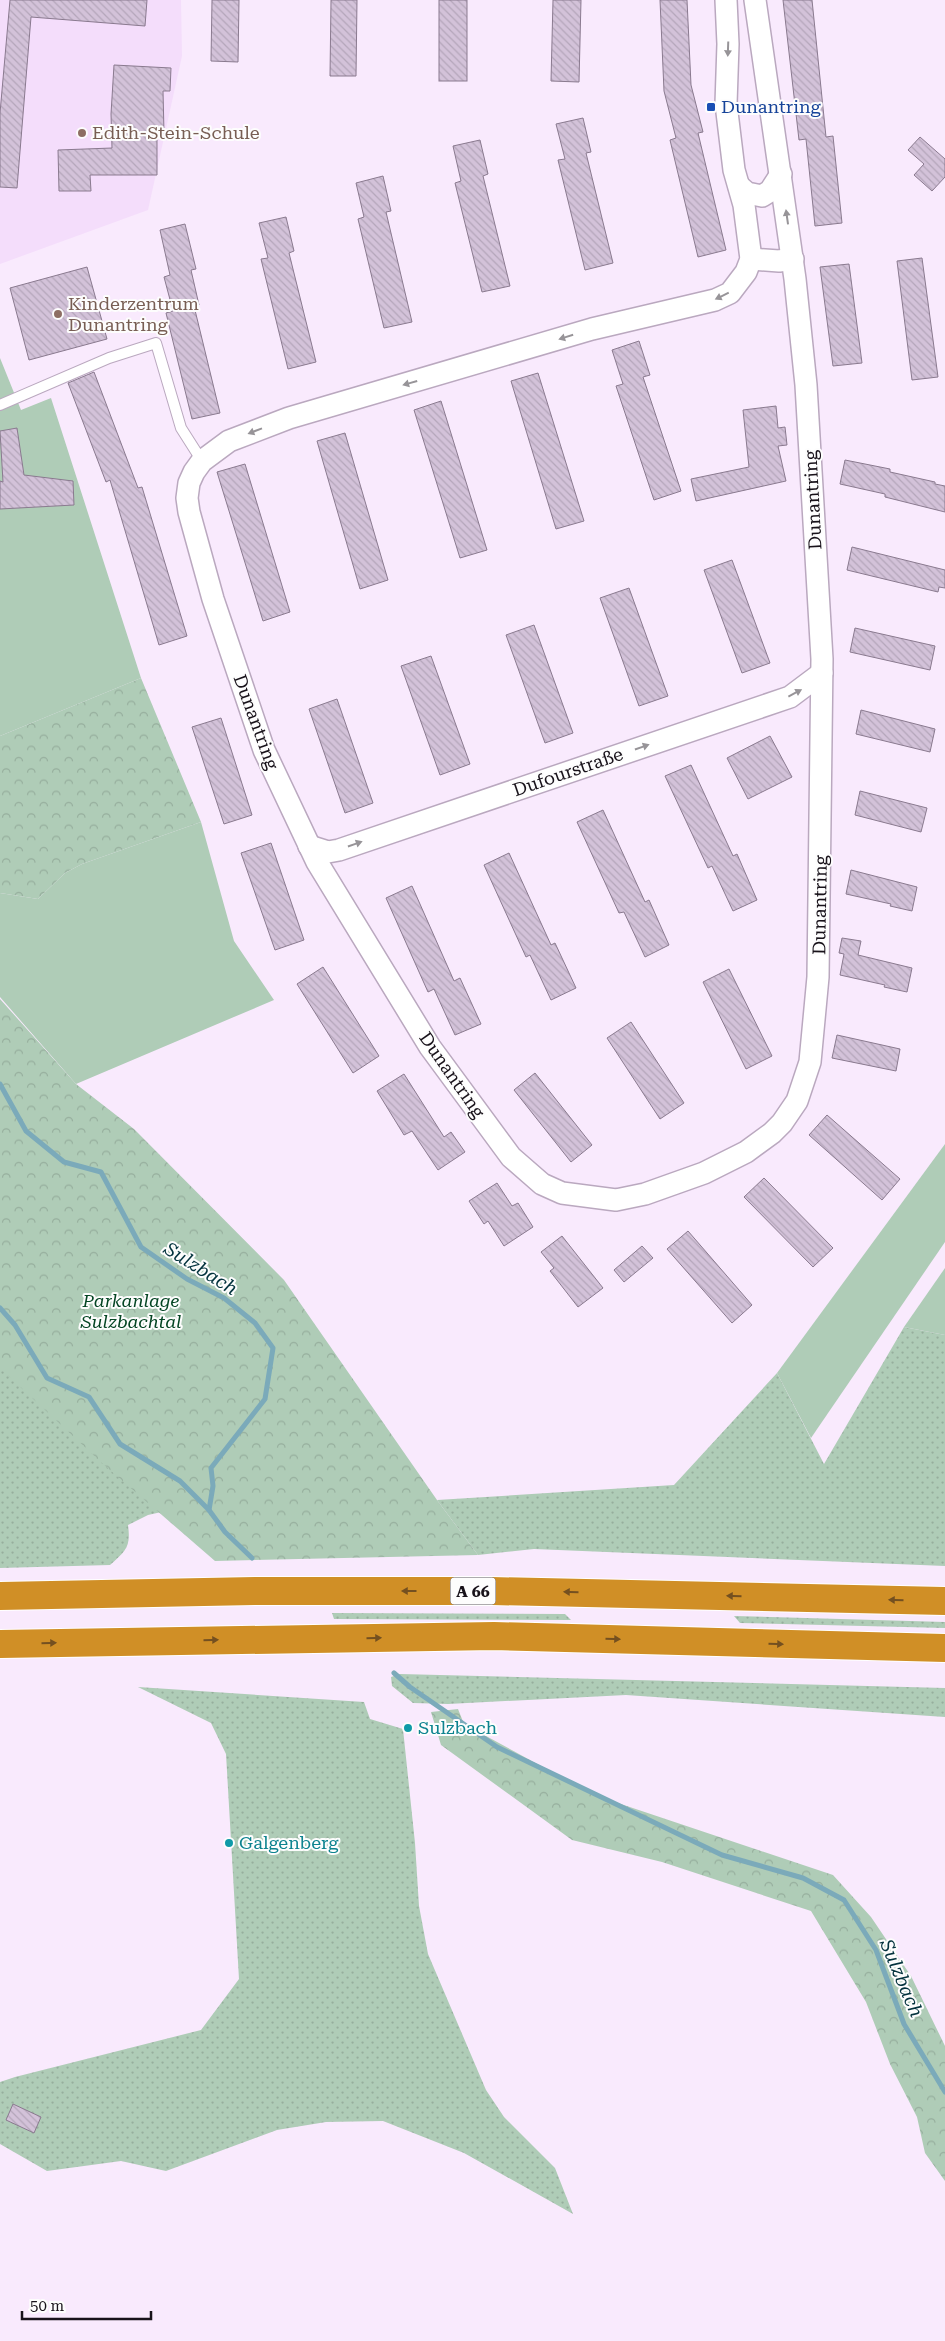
<svg xmlns="http://www.w3.org/2000/svg" width="945" height="2341" font-family="'Roboto Serif',serif">
  <style>
    .built { fill: #f4ddfb }
    .grass { fill: url(#grass-dots) }
    .forest { fill: url(#forest-crowns) }
    .garden { fill: #afccb7 }
    .lines { fill: none; stroke-linecap: round; stroke-linejoin: round }
    .stream { stroke: #7baaba; stroke-width: 5 }
    .building { fill: url(#building-back-hatch); stroke: #8a7a8f }
    .service-casing { stroke: #baa8bf; stroke-width: 12 }
    .minor-casing { stroke: #baa8bf; stroke-width: 24 }
    .motorway-casing { stroke: #fff; stroke-width: 30 }
    .service { stroke: #fff; stroke-width: 10 }
    .minor { stroke: #fff; stroke-width: 21 }
    .motorway { stroke: #d08f26; stroke-width: 28 }
    .oneway { fill: #979498 }
    .oneway2 { fill: #745020 }
    .transit-dot { fill: #1a4fb4; stroke: #fdfdfd; stroke-width: 2 }
    .education-dot { fill: #8d6e63; stroke: #fdfdfd; stroke-width: 2 }
    .culture-dot { fill: #0f9aa8; stroke: #fdfdfd; stroke-width: 2 }
    .labels { text-anchor: middle; stroke-width: 4; stroke-linejoin: round; paint-order: stroke }
    .shield { fill: #fdfdfd; stroke: #5d585e; stroke-width: 1 }
    .shield-label { font-size: 16px; font-weight: bold; fill: #18121a }
    .transit-label { font-size: 18px; fill: #164399; stroke: #fdfdfd; text-anchor: start }
    .education-label { font-size: 18px; fill: #785e54; stroke: #fdfdfd; text-anchor: start }
    .street-label { font-size: 18px; fill: #18121a; stroke: #fdfdfd }
    .park-label { font-size: 18px; font-style: italic; fill: #044523; stroke: #fdfdfd }
    .culture-label { font-size: 18px; fill: #0d838f; stroke: #fdfdfd; text-anchor: start }
    .water-label { font-size: 19px; font-style: italic; fill: #04333e; stroke: #fdfdfd }
  </style>
  <defs>
    <pattern id="grass-dots" width="8" height="8" patternUnits="userSpaceOnUse" patternTransform="scale(1.25)"><rect width="8" height="8" fill="#afccb7"/><path d="M2 2h.1M6 6h.1" fill="none" stroke="#96ae9d" stroke-width="1.8" stroke-linecap="round"/></pattern>
    <pattern id="forest-crowns" width="20" height="18" patternUnits="userSpaceOnUse" patternTransform="scale(1.25)"><rect width="20" height="18" fill="#afccb7"/><path d="M2 6a3 3 0 1 1 6 0M12 15a3 3 0 1 1 6 0" fill="none" stroke="#96ae9d"/></pattern>
    <pattern id="building-back-hatch" width="6" height="6" patternUnits="userSpaceOnUse" patternTransform="scale(1.25)"><rect width="6" height="6" fill="#d3c2d9"/><path d="M-1 5l2 2M0 0l6 6M5-1l2 2" fill="none" stroke="#b4a6ba"/></pattern>
  </defs>
  <rect width="100%" height="100%" fill="#f9eafd"/>
  <path class="built" d="M0,0h181l1,56 -34,154 -148,54z"/>
  <g class="grass">
    <path d="M0,1283l175,226 -27,6 -20,10c3,22 -2,26 -18,40l-110,3z"/>
    <path d="M904,1327l41,8v231l-411,-17 -56,6 -41,-55 237,-15 103,-112 47,91z"/>
    <path d="M332,1613l233,1 6,6 -237,-1z"/>
    <path d="M734,1616l211,6v6l-205,-5z"/>
    <path d="M400,1674l545,14v29l-319,-22 -178,9 -35,-1 -21,-17 -1,-9z"/>
    <path d="M138,1687l226,15 6,17 33,10 12,114 4,63 9,48 58,136 18,27 51,51 18,46 -109,-61 -81,-32 -57,1 -49,8 -111,41 -45,-10 -74,10 -47,-27v-62l15,-5 186,-47 38,-51 -13,-225 -15,-31z"/>
  </g>
  <g class="forest">
    <path d="M141,678l60,144 -119,42 -17,9 -27,26 -38,-6v-157z"/>
    <path d="M0,999l76,85 58,45 150,151 153,220 41,55 -263,6 -112,-97 -103,-96z"/>
    <path d="M458,1709l6,15 130,71 239,80 38,42 40,59 34,70v135l-20,-28 -8,-36 -27,-53 -24,-62 -55,-91 -149,-49 -90,-22 -131,-95 -10,-33z"/>
  </g>
  <g class="garden">
    <path d="M0,358l21,52 30,-12 90,280 -141,58z"/>
    <path d="M201,822l33,119 40,59 -198,84 -76,-87v-104l38,6 27,-26 17,-9z"/>
    <path d="M945,1144v98l-134,196 -34,-65z"/>
    <path d="M945,1268v67l-41,-8z"/>
  </g>
  <g class="lines">
    <g class="stream">
      <path d="M0,1084l26,47 38,31 37,10 40,75 46,32 37,19 31,25 18,25 -8,51 -54,69 2,18 -4,24 16,22 27,26"/>
      <path d="M0,1308l15,17 32,53 42,19 31,47 60,37 29,29"/>
      <path d="M394,1673l16,14 87,60 225,108 81,23 41,22 32,50 28,74 41,68"/>
    </g>
  </g>
  <g class="building">
    <path d="M10,0h137l-2,26 -114,-9 -14,171 -17,-1v-74z"/>
    <path d="M212,0h27l-1,62 -27,-1z"/>
    <path d="M331,0h26l-1,76h-26z"/>
    <rect x="439" y="0" width="28" height="81"/>
    <path d="M553,0h28l-2,82 -28,-1z"/>
    <path d="M660,0h27l4,85 12,47 -5,1 28,117 -28,7 -28,-117 6,-2 -12,-47z"/>
    <path d="M783,0h29l14,137 7,-1 9,87 -27,3 -9,-87 -7,1z"/>
    <path d="M114,65l57,3 -1,23h-7l1,42h-7v42h-67l1,16h-32l-1,-41 54,-2 -1,-34z"/>
    <path d="M583,118l8,34 -5,1 27,110 -28,7 -27,-110 7,-1 -9,-35z"/>
    <path d="M920,137l25,22v18l-13,14 -18,-16 10,-11 -16,-14z"/>
    <path d="M480,140l8,34 -5,2 27,110 -28,6 -27,-109 6,-2 -8,-35z"/>
    <path d="M383,176l8,35 -5,1 26,110 -28,6 -26,-109 6,-2 -8,-34z"/>
    <path d="M286,217l8,34 -5,2 27,109 -28,7 -27,-110 7,-1 -9,-35z"/>
    <path d="M185,224l11,45 -5,1 8,35 -5,1 26,107 -28,6 -26,-106 7,-2 -9,-34 6,-2 -10,-45z"/>
    <path d="M922,258l16,119 -26,3 -15,-119z"/>
    <path d="M849,264l13,99 -29,3 -13,-99z"/>
    <path d="M87,267l20,72 -78,21 -19,-72z"/>
    <path d="M639,341l11,34 -7,2 38,114 -27,9 -38,-114 7,-2 -11,-34z"/>
    <path d="M94,372l44,116 4,-1 45,149 -28,9 -49,-165 -4,2 -38,-99z"/>
    <path d="M538,373l46,148 -28,8 -45,-148z"/>
    <path d="M441,401l46,149 -27,8 -46,-148z"/>
    <path d="M776,406l2,22 7,-1 2,18 -9,1 8,35 -90,20 -5,-22 58,-12 -6,-57z"/>
    <path d="M17,428l7,47 49,6 1,24 -74,4v-28l3,1 -3,-51z"/>
    <path d="M345,433l43,147 -28,9 -43,-148z"/>
    <path d="M845,460l45,9v3l45,10v2l10,2v26l-60,-15v-3l-45,-10z"/>
    <path d="M245,464l45,148 -27,9 -46,-149z"/>
    <path d="M852,547l93,23v18l-6,-1 -1,5 -91,-22z"/>
    <path d="M732,560l38,103 -28,10 -38,-103z"/>
    <path d="M629,588l39,108 -29,10 -39,-108z"/>
    <path d="M534,625l39,108 -28,10 -39,-108z"/>
    <path d="M855,628l80,18 -5,24 -80,-18z"/>
    <path d="M431,656l39,108 -30,11 -39,-109z"/>
    <path d="M337,699l36,104 -28,10 -36,-104z"/>
    <path d="M861,710l74,19 -5,23 -74,-18z"/>
    <path d="M221,718l31,97 -28,9 -32,-97z"/>
    <path d="M770,736l22,41 -44,22 -21,-41z"/>
    <path d="M691,765l42,91 4,-2 20,46 -24,11 -21,-45 -4,2 -43,-92z"/>
    <path d="M860,791l67,17 -6,24 -66,-17z"/>
    <path d="M603,810l42,92 4,-2 20,45 -24,12 -21,-45 -5,1 -42,-91z"/>
    <path d="M271,843l33,97 -29,10 -34,-97z"/>
    <path d="M509,853l42,92 4,-2 21,45 -25,12 -21,-45 -4,2 -42,-92z"/>
    <path d="M851,870l66,17 -5,24 -22,-5 1,-2 -45,-10z"/>
    <path d="M412,886l42,95 6,-3 21,46 -26,11 -21,-46 -6,3 -42,-94z"/>
    <path d="M842,938l19,3 -3,14 54,13 -5,24 -23,-5 1,-2 -45,-10 4,-21 -5,-1z"/>
    <path d="M323,967l56,89 -26,17 -56,-89z"/>
    <path d="M729,969l43,87 -26,13 -43,-87z"/>
    <path d="M631,1022l53,81 -24,16 -53,-81z"/>
    <path d="M837,1035l63,14 -4,22 -64,-13z"/>
    <path d="M535,1073l57,72 -21,17 -57,-72z"/>
    <path d="M404,1074l40,63 7,-5 14,20 -27,18 -26,-39 -8,4 -27,-44z"/>
    <path d="M827,1115l73,64 -18,21 -73,-65z"/>
    <path d="M764,1178l69,70 -20,19 -69,-70z"/>
    <path d="M497,1183l15,23 6,-3 15,24 -29,19 -16,-25 -4,3 -15,-23z"/>
    <path d="M688,1231l64,74 -20,18 -65,-74z"/>
    <path d="M562,1236l41,52 -25,19 -28,-36 4,-3 -13,-16z"/>
    <path d="M642,1246l11,12 -29,24 -10,-12z"/>
    <path d="M13,2104l28,13 -7,16 -28,-13z"/>
  </g>
  <g class="lines">
    <g class="service-casing">
      <path id="service" d="M0,405l109,-47 47,-15 25,85 21,33"/>
    </g>
    <g class="minor-casing">
      <g id="minor">
        <path d="M726,0l2,44 -2,60 8,66 10,35 7,54 -5,13 -16,21 -15,7 -123,29 -303,89 -60,23 -27,20 -8,11 -5,11 -2,15 2,14 24,87 51,151 53,112 113,185 81,110 31,27 20,9 54,7 29,-6 59,-21 42,-21 26,-19 10,-10 15,-22 13,-39 8,-85 4,-318 -16,-274 -11,-106 -40,-279"/>
        <path d="M739,186l8,7 15,3 8,-5 11,-17"/>
        <path d="M751,259l28,2 14,-2"/>
        <path d="M309,846l19,6 11,-2 451,-153 32,-24"/>
      </g>
    </g>
    <g class="motorway-casing">
      <g id="motorway">
        <path d="M0,1596l255,-5h237l453,10"/>
        <path d="M0,1644l494,-8 451,12"/>
      </g>
    </g>
    <use href="#service" class="service"/>
    <use href="#minor" class="minor"/>
    <use href="#motorway" class="motorway"/>
  </g>
  <defs><path id="oneway-solid" d="M-6-.8H1V-3.2L6.5 0L1 3.2V.8H-6Z" transform="scale(1.25)"/></defs>
  <g class="oneway">
    <use href="#oneway-solid" transform="translate(728 49) rotate(92)"/>
    <use href="#oneway-solid" transform="translate(787 217) rotate(-98)"/>
    <use href="#oneway-solid" transform="translate(722 296) rotate(154)"/>
    <use href="#oneway-solid" transform="translate(566 337) rotate(163)"/>
    <use href="#oneway-solid" transform="translate(410 383) rotate(164)"/>
    <use href="#oneway-solid" transform="translate(255 431) rotate(159)"/>
    <use href="#oneway-solid" transform="translate(795 693) rotate(-28)"/>
    <use href="#oneway-solid" transform="translate(642 747) rotate(-19)"/>
    <use href="#oneway-solid" transform="translate(355 844) rotate(-19)"/>
  </g>
  <g class="oneway2">
    <use href="#oneway-solid" transform="translate(409 1591) rotate(180)"/>
    <use href="#oneway-solid" transform="translate(571 1592) rotate(-179)"/>
    <use href="#oneway-solid" transform="translate(734 1596) rotate(-179)"/>
    <use href="#oneway-solid" transform="translate(896 1600) rotate(-179)"/>
    <use href="#oneway-solid" transform="translate(374 1638) rotate(-1)"/>
    <use href="#oneway-solid" transform="translate(613 1639) rotate(2)"/>
    <use href="#oneway-solid" transform="translate(211 1640) rotate(-1)"/>
    <use href="#oneway-solid" transform="translate(49 1643) rotate(-1)"/>
    <use href="#oneway-solid" transform="translate(776 1644) rotate(2)"/>
  </g>
  <rect class="transit-dot" x="706" y="102" width="10" height="10" rx="2.5"/>
  <g class="education-dot">
    <circle cx="82" cy="133" r="5"/>
    <circle cx="58" cy="314" r="5"/>
  </g>
  <g class="culture-dot">
    <circle cx="408" cy="1728" r="5"/>
    <circle cx="229" cy="1843" r="5"/>
  </g>
  <g class="labels">
    <rect class="shield" x="450.5" y="1577.5" width="45" height="27" rx="4"/>
    <g class="shield-label">
      <text x="473" y="1597">A 66</text>
    </g>
    <g class="transit-label">
      <text x="721" y="113">Dunantring</text>
    </g>
    <g class="education-label">
      <text x="92" y="139">Edith-Stein-Schule</text>
      <text x="68" y="310">Kinderzentrum<tspan x="68" dy="21">Dunantring</tspan></text>
    </g>
    <g class="street-label">
      <text transform="translate(813 500) rotate(-93)" y="6">Dunantring</text>
      <text transform="translate(256 722) rotate(70)" y="6">Dunantring</text>
      <text transform="translate(568 772) rotate(-19)" y="6">Dufourstraße</text>
      <text transform="translate(820 905) rotate(-89)" y="6">Dunantring</text>
      <text transform="translate(452 1075) rotate(55)" y="6">Dunantring</text>
    </g>
    <g class="park-label">
      <text x="131" y="1307">Parkanlage<tspan x="131" dy="21">Sulzbachtal</tspan></text>
    </g>
    <g class="culture-label">
      <text x="418" y="1734">Sulzbach</text>
      <text x="239" y="1849">Galgenberg</text>
    </g>
    <g class="water-label">
      <text transform="translate(201 1268) rotate(32)" y="7">Sulzbach</text>
      <text transform="translate(902 1978) rotate(67)" y="7">Sulzbach</text>
    </g>
  </g>
  <path d="M22 2311v8h129v-8" fill="none" stroke="#18121a" stroke-width="2.5"/>
  <text x="30" y="2311" font-size="15" fill="#18121a" stroke="#fdfdfd" stroke-width="4" paint-order="stroke">50 m</text>
</svg>
